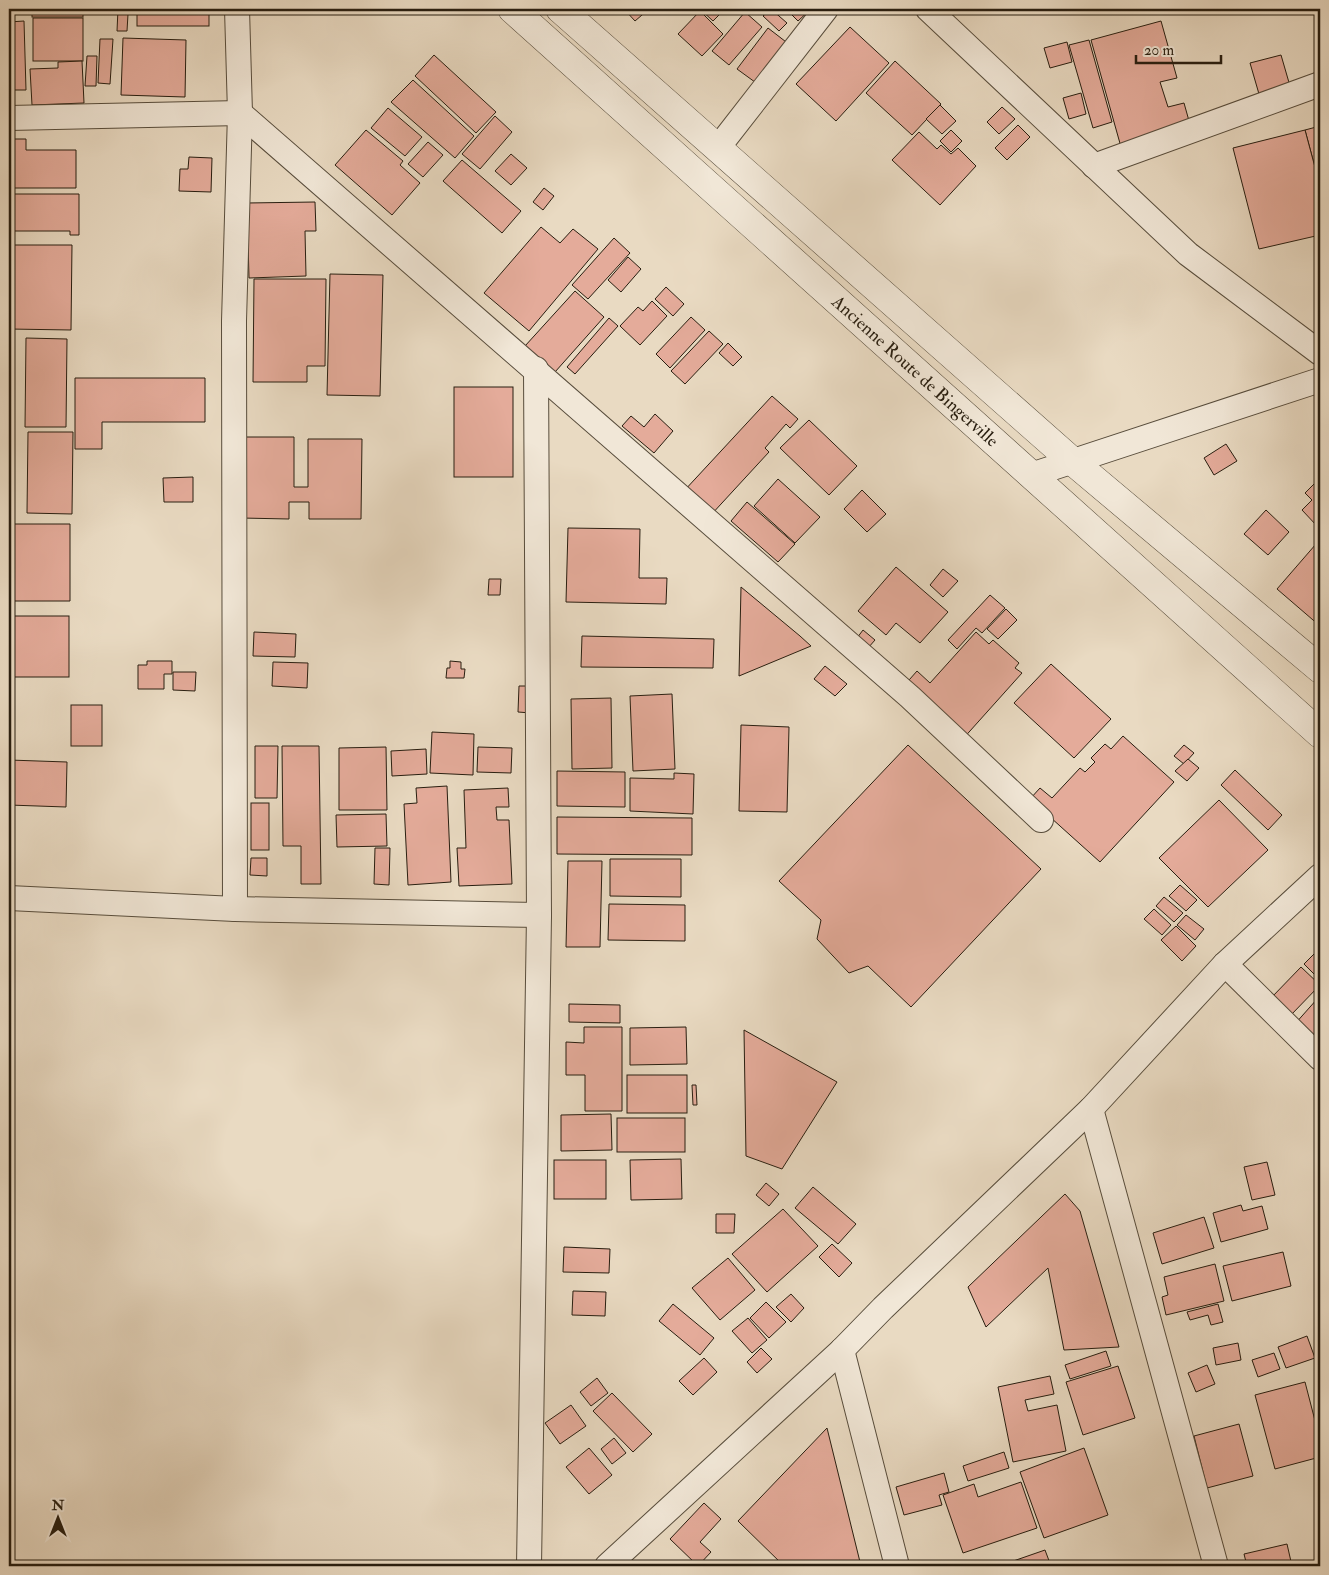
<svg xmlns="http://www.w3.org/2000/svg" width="1329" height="1575" font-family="'IM FELL Double Pica',serif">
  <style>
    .building { fill: #e4ab9a; stroke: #281e10 }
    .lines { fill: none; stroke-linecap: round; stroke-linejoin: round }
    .minor-casing { stroke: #584d3c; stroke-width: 26 }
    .tertiary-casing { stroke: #584d3c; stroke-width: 29 }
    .minor { stroke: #f1e7d7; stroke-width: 24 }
    .tertiary { stroke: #f1e7d7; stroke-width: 28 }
    .labels { text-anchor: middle; stroke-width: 5; stroke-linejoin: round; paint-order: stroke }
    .street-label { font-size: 18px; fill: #281e10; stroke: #f1e7d7 }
  </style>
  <rect width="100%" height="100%" fill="#e9dac2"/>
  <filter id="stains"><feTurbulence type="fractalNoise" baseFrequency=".004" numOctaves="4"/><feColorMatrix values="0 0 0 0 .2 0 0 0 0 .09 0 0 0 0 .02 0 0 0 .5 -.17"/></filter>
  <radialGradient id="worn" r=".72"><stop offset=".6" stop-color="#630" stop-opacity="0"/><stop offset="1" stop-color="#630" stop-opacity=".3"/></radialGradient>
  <g class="building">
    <rect x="32" y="9" width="51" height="8"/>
    <path d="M118,9h15v5h-5l-1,17h-10z"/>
    <rect x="137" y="9" width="72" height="17"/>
    <path d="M624,9h25l-14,12z"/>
    <path d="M700,9h25l-12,12z"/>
    <path d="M771,9l16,14 -8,8 -16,-15z"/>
    <path d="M786,9h25l-13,12z"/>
    <path d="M700,11l23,23 -21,22 -24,-22z"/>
    <path d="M745,12l17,15 -33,38 -17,-14z"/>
    <rect x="33" y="18" width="50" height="43"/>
    <path d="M24,21l2,69h-17v-68z"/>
    <path d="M1161,21l16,57 -17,4 8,25 16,-4 7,25 -70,19 -30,-107z"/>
    <path d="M850,27l39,36 -53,58 -40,-37z"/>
    <path d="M768,28l22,17 -31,40 -22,-16z"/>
    <path d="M123,38l63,2 -1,57 -64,-2z"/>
    <path d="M100,39h13l-3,45 -12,-1z"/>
    <path d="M1089,40l23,82 -19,6 -24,-83z"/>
    <path d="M1067,42l5,20 -22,6 -6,-20z"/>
    <path d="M434,55l62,57 -20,21 -61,-57z"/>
    <path d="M1281,55l9,31 -31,8 -9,-31z"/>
    <path d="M87,56h10l-1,30h-11z"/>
    <path d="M82,61l2,42 -52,2 -2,-36 28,-1v-6z"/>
    <path d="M895,61l46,43 -29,31 -46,-42z"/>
    <path d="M413,80l61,56 -19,22 -64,-56z"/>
    <path d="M1081,93l5,21 -17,5 -6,-21z"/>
    <path d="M940,105l16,16 -14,13 -16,-15z"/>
    <path d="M1002,107l13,12 -16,15 -12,-12z"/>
    <path d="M388,108l34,29 -17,19 -34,-28z"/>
    <path d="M495,116l17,16 -32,37 -18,-15z"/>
    <path d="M1018,125l12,12 -23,23 -12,-12z"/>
    <path d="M1320,126v60l-15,-56z"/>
    <path d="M366,130l37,31 -3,4 20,18 -28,32 -57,-50z"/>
    <path d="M951,130l11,11 -11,11 -11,-11z"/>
    <path d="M1305,130l15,56v49l-61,14 -26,-101z"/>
    <path d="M919,132l18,17 4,-4 10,9 7,-6 18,18 -36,39 -48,-45z"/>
    <path d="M9,139h17v11h50v38h-67z"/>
    <path d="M428,142l15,13 -20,22 -15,-13z"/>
    <path d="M511,154l16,14 -16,17 -16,-14z"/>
    <path d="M189,157l23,1 -1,34 -32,-1 1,-22h8z"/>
    <path d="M462,160l59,51 -19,22 -59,-52z"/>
    <path d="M544,188l10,8 -11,14 -10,-8z"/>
    <path d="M9,194h70v41h-9v-4h-61z"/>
    <path d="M315,202l1,29h-11l1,45 -57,2 -2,-75z"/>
    <path d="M541,227l19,16 13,-14 25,20 -69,82 -45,-38z"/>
    <path d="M614,238l16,15 -42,46 -16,-14z"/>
    <path d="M9,245h63l-1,85 -62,-1z"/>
    <path d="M628,257l13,12 -20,23 -13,-12z"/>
    <path d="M330,274l53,1 -3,121 -53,-1z"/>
    <path d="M254,279h72l-1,87h-18v16h-54z"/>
    <path d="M666,287l18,17 -11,12 -18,-17z"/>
    <path d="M575,291l29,26 -49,55 -30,-26z"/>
    <path d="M652,301l15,15 -27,29 -20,-19 18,-19 5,4z"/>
    <path d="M691,317l14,13 -35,38 -14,-14z"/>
    <path d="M609,318l9,8 -43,48 -8,-7z"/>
    <path d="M709,331l14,13 -38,40 -14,-13z"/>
    <path d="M9,335h4l-1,95h-3z"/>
    <path d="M26,338l41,1 -1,88h-41z"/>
    <path d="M728,343l14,14 -9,9 -14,-13z"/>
    <path d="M75,378h130v44h-103v27h-27z"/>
    <rect x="454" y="387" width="59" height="90"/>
    <path d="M772,396l26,23 -8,9 -4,-4 -21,24 4,4 -59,64 -27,-24z"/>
    <path d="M655,414l18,17 -19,22 -32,-27 9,-10 13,11z"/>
    <path d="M809,420l48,46 -28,29 -49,-47z"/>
    <path d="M28,432h45l-1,82 -45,-1z"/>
    <path d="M241,437h53v50h14v-48h54l-1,80h-52v-17h-20v17l-48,-1z"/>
    <path d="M1226,444l11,17 -23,14 -10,-17z"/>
    <path d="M193,477v25h-29l-1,-24z"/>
    <path d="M778,479l42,38 -25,26 -41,-37z"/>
    <path d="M1316,482l4,4v37l-3,3 -15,-16 10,-10 -7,-7z"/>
    <path d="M862,490l24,24 -19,18 -23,-23z"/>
    <path d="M747,502l48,42 -17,18 -47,-41z"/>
    <path d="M1266,510l23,22 -21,23 -24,-21z"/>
    <path d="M12,524h58v77h-61v-46h3z"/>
    <path d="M568,528l72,1 -1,49h28l-1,26 -100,-2z"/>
    <path d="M1316,544l4,3v79l-43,-37z"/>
    <path d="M896,567l52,45 -28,31 -24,-20 -10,12 -28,-24z"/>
    <path d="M943,569l15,12 -15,16 -13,-12z"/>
    <path d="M489,579h12l-1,16h-12z"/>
    <path d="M741,587l59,49 11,10 -72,30z"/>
    <path d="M990,595l15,13 -23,25 -6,-5 -19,21 -9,-9z"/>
    <path d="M1006,609l11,11 -19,19 -11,-10z"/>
    <rect x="9" y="616" width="60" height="61"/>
    <path d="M863,630l12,10 -7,8 -11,-10z"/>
    <path d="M254,632l42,2 -1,23 -42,-1z"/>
    <path d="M976,632l13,12 4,-4 26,23 -4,5 7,5 -61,68 -59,-53 15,-17 13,12z"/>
    <path d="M582,636l132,3 -1,29 -132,-1z"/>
    <path d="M147,661h25v13h-8v15h-26v-24h9z"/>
    <path d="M450,661l11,1v7h4l-1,9h-18l1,-10h3z"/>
    <path d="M273,662l35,1 -1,25 -35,-2z"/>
    <path d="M1051,664l60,55 -37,39 -60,-55z"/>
    <path d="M825,666l22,18 -12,12 -21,-17z"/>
    <path d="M173,672h23l-1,19 -22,-1z"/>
    <path d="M519,686h13l-1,27 -13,-1z"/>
    <path d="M672,694l3,75 -42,2 -3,-75z"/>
    <path d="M611,698l1,70 -40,1 -1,-70z"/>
    <rect x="71" y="705" width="31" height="41"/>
    <path d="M741,725l48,2 -2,85 -48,-1z"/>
    <path d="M432,732l42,2 -1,41 -43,-2z"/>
    <path d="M1123,736l51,46 -74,80 -70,-63 10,-11 12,10 28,-30 5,4 10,-10 -4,-4 14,-14 6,5z"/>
    <path d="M908,745l133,124 -130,138 -43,-41 -19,7 -32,-34 4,-19 -42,-39z"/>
    <path d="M1184,745l10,8 -10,11 -10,-8z"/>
    <path d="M255,746h23l-1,52h-22z"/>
    <path d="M282,746h37l2,138h-20v-38h-18z"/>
    <path d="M386,747l1,63h-48v-62z"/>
    <path d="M478,747l34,1 -1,25 -34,-1z"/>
    <path d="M426,749l1,25 -35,2 -1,-25z"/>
    <path d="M1188,759l11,9 -12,13 -12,-10z"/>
    <path d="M9,760l58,2 -1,45 -57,-2z"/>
    <path d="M1235,770l47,45 -14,15 -47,-45z"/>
    <path d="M557,771l68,1v35l-68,-1z"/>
    <path d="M674,773l20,1 -1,40 -63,-3v-33l44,1z"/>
    <path d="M447,786l4,96 -43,3 -4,-81 13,-1 -1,-15z"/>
    <path d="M508,788l1,19h-13l1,13h12l3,64 -53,2 -2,-38h9l-2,-58z"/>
    <path d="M1219,800l49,50 -60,57 -49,-49z"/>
    <rect x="251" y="803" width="18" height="47"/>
    <path d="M386,814l1,32 -50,1 -1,-32z"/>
    <path d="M557,817l135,1v37l-135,-1z"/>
    <path d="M375,848h15l-1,37 -15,-1z"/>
    <path d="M251,858h16v18l-17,-1z"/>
    <path d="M610,859h71v38l-71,-1z"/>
    <path d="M568,861h34l-2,86h-34z"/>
    <path d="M1180,885l17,15 -11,11 -17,-15z"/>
    <path d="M1164,897l19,16 -9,9 -18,-16z"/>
    <path d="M609,904l76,1v36l-77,-1z"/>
    <path d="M1154,909l17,16 -9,10 -18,-16z"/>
    <path d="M1186,915l18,14 -9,11 -18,-15z"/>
    <path d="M1176,926l20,20 -14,15 -21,-21z"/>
    <path d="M1320,948v24l-4,4 -12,-12z"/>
    <path d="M1301,967l19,18 -30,31 -19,-18z"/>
    <path d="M1318,998l2,1v49l-26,-23z"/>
    <path d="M569,1004l51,1v18l-51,-1z"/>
    <path d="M584,1027h38v84h-37v-36h-19v-33l18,1z"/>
    <path d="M686,1027l1,37 -57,1v-37z"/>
    <path d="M744,1030l93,52 -55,87 -36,-13z"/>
    <rect x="627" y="1075" width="60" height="38"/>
    <path d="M692,1085h4l1,20h-4z"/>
    <path d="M611,1114l1,36 -51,1v-36z"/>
    <rect x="617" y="1118" width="68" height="34"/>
    <path d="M681,1159l1,40 -51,1 -1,-40z"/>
    <rect x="554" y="1160" width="52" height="39"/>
    <path d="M1267,1162l8,33 -23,5 -8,-33z"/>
    <path d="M766,1183l13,11 -10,12 -13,-11z"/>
    <path d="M813,1187l43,37 -18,20 -43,-36z"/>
    <path d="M1065,1194l15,17 39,136 -55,3 -16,-82 -62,59 -18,-40z"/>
    <path d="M1241,1205l2,6 19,-5 6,23 -47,13 -8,-29z"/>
    <path d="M783,1209l35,37 -51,46 -35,-38z"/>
    <path d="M716,1214h19l-1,19h-18z"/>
    <path d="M1204,1217l10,31 -52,16 -9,-31z"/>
    <path d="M832,1244l20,19 -13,14 -20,-20z"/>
    <path d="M564,1247l46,2 -1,24 -46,-1z"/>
    <path d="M1283,1252l8,34 -59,15 -9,-35z"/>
    <path d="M728,1258l27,32 -35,30 -28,-32z"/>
    <path d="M1215,1264l9,37 -58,14 -4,-18 6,-2 -4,-18z"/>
    <path d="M573,1291l33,1 -1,24 -33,-1z"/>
    <path d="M791,1294l13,14 -13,14 -15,-15z"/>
    <path d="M766,1302l20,20 -17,16 -19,-20z"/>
    <path d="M673,1304l41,34 -14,17 -41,-34z"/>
    <path d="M1218,1304l5,18 -12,3 -3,-10 -18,5 -3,-8z"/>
    <path d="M748,1318l19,22 -15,13 -20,-22z"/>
    <path d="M1307,1336l8,22 -29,10 -8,-21z"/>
    <path d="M1238,1343l3,17 -25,5 -3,-17z"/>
    <path d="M761,1348l11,11 -15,14 -10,-11z"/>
    <path d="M1106,1351l5,15 -41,13 -5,-14z"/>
    <path d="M1274,1353l6,16 -22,8 -6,-17z"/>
    <path d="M704,1358l13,14 -24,23 -14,-14z"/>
    <path d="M1207,1365l8,19 -19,8 -8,-19z"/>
    <path d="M1118,1366l17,52 -52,17 -17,-53z"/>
    <path d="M1050,1376l4,18 -29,6 3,11 29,-6 9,46 -53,11 -15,-75z"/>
    <path d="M597,1378l11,15 -17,13 -11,-14z"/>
    <path d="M1305,1382l15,58v17l-45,12 -20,-74z"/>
    <path d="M612,1393l40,41 -19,18 -40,-41z"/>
    <path d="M571,1405l15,21 -26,18 -15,-21z"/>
    <path d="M1239,1424l14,52 -46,12 -13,-52z"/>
    <path d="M827,1428l34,138h-77l-46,-45z"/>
    <path d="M614,1438l12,15 -14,11 -11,-15z"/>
    <path d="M589,1448l23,27 -23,19 -23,-27z"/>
    <path d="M1084,1448l24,67 -64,23 -24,-66z"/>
    <path d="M1004,1452l5,16 -41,13 -5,-15z"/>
    <path d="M944,1473l5,19 -10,3 3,10 -38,10 -8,-28z"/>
    <path d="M1021,1482l16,46 -74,25 -20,-58 31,-11 4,13z"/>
    <path d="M704,1503l17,16 -21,23 11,10 -13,14 -28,-27z"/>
    <path d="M1287,1544l5,22h-45l-3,-12z"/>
    <path d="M1045,1550l6,16h-52z"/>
  </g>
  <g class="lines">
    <g class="minor-casing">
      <g id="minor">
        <path d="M928,9l260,245 132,99"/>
        <path d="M9,118l231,-5 670,584 131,123"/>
        <path d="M717,149l109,-140"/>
        <path d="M1094,166l226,-82"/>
        <path d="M1031,475l289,-95"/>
        <path d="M9,898l226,11 304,6"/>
        <path d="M235,909l-1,-588 6,-208 -3,-104"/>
        <path d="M1225,964l95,94"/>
        <path d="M1091,1109l125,457"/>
        <path d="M842,1350l55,216"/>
        <path d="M529,1566l10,-651 -3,-546"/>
        <path d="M607,1566l235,-216 41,-42 208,-199 134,-145 95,-88"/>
      </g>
    </g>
    <g class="tertiary-casing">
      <g id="tertiary">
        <path id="s1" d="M512,9l808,725"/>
        <path d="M560,9l511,451 249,209"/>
      </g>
    </g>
    <use href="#minor" class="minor"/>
    <use href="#tertiary" class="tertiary"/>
  </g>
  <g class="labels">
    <g class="street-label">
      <text dy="6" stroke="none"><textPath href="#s1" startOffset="542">Ancienne Route de Bingerville</textPath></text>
    </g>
  </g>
  <rect width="1329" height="1575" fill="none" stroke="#e9dac2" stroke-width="30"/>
  <rect x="10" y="10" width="1309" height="1555" fill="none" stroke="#281e10" stroke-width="2.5"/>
  <rect x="15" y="15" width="1299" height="1545" fill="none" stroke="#281e10"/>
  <g transform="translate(58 1518)" stroke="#f1e7d7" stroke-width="4" paint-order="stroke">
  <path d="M0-4L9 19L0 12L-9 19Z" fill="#281e10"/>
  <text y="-8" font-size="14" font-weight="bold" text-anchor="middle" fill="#281e10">N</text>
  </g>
  <path d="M1136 55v8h85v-8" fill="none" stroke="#281e10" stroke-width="2.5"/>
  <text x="1144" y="55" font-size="15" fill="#281e10" stroke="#f1e7d7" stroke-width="4" paint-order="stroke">20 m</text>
  <rect width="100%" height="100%" filter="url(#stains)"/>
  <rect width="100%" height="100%" fill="url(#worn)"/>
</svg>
